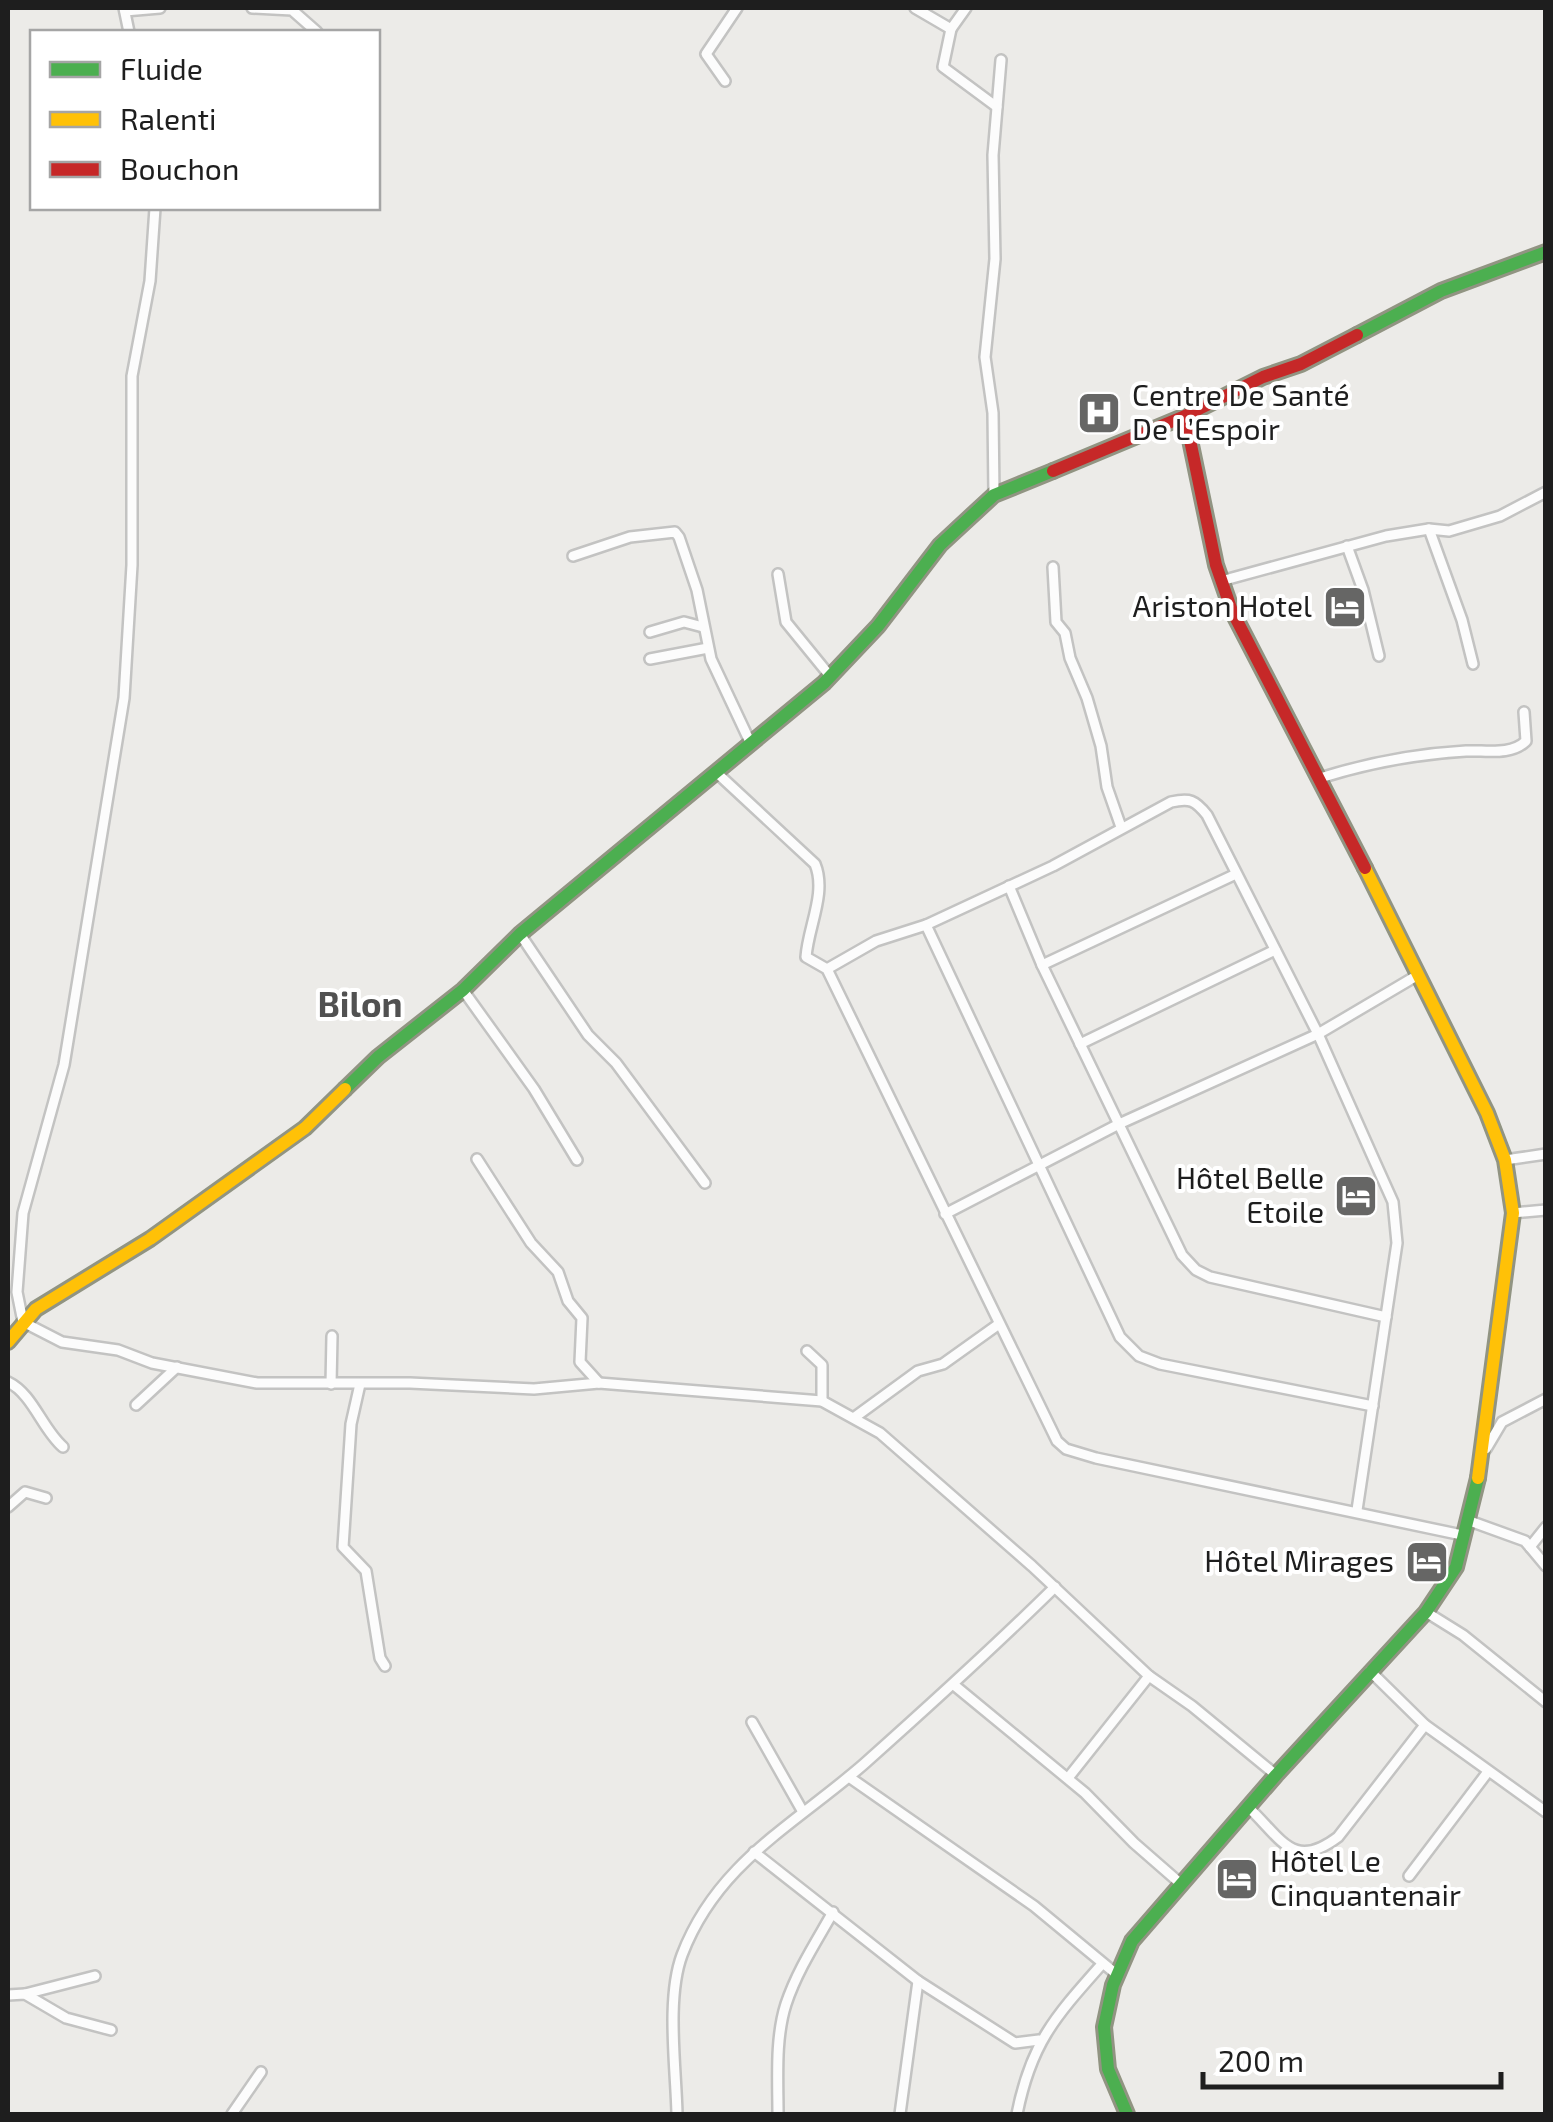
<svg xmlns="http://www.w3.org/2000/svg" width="1553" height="2122" font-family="'Exo 2',sans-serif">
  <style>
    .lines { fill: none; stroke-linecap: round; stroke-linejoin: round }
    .street-casing { stroke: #c3c3c2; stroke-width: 14 }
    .fast-casing { stroke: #919482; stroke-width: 18 }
    .slow-casing { stroke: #919482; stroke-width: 18 }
    .jam-casing { stroke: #919482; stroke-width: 18 }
    .street { stroke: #fcfcfc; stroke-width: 9 }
    .fast { stroke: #4caf50; stroke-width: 12 }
    .slow { stroke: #ffc107; stroke-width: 12 }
    .jam { stroke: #c62828; stroke-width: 12 }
    .labels { text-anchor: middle; stroke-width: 8; stroke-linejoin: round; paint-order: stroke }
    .poi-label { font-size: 30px; fill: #1e1e1e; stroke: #fff; text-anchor: end }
    .quarter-label { font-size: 35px; font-weight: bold; fill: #515151; stroke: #fff }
  </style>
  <rect width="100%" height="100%" fill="#ecebe8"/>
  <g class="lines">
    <g class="street-casing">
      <g id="street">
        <path d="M124,8l5,24"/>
        <path d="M252,8l40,2 25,22"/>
        <path d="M915,8l36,21 -8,38 54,40"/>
        <path d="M125,11l35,-3"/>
        <path d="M951,29l15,-21"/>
        <path d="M725,81l-19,-27 31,-46"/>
        <path d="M155,208l-5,73 -18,95v189l-8,133 -60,367 -41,148 -6,79 6,30 39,20 56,8 34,13 105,20h153l124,6 65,-6 223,18 58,32 152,133 117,110 43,30 84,69"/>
        <path d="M994,495l-1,-82 -8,-56 10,-98 -2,-104 8,-95"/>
        <path d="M1429,529l33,91 11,44"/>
        <path d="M1347,546l16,44 16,66"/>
        <path d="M573,556l57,-19 45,-5 4,5 18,53 14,69 40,85"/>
        <path d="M1053,567l3,55 9,11 5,25 17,40 14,48 6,41 14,40"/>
        <path d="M778,574l8,48 44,54"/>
        <path d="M1221,581l165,-45 43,-7 20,2 51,-15 46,-24"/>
        <path d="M650,632l34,-10 19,5"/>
        <path d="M650,659l58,-11"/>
        <path d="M717,773l98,91c12,29 -7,63 -9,93l21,12 230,472 9,8 30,9 366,77"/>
        <path d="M1320,778c48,-15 95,-24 146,-27 19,-1 45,5 60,-10l-2,-29"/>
        <path d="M1009,886l33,79 140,290 14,15 14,7 176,40"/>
        <path d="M926,925l194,412 19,19 21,8 213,42"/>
        <path d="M520,934l68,101 28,28 89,120"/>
        <path d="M1042,965l194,-91"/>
        <path d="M827,969l49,-28 50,-16 127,-59 118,-64c19,-4 24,-2 36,13l111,219 57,128 18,40 4,41 -40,267"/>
        <path d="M463,990l71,99 43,71"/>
        <path d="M1080,1044l195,-94"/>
        <path d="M477,1159l54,84 27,29 10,29 14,17 -2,44 19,21"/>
        <path d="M1505,1160l41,-6"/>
        <path d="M1513,1213l33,-3"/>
        <path d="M945,1214l174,-90 199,-90 100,-59"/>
        <path d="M807,1351l15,14v36"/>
        <path d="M8,1382c25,12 34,47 55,65"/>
        <path d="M331,1384l1,-48"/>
        <path d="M360,1384l-9,40 -8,123 23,24 14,87 5,8"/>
        <path d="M136,1405l41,-38"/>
        <path d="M855,1417l63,-46 25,-7 56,-40"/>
        <path d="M1486,1449l16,-27 44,-23"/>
        <path d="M8,1507l17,-15 21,6"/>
        <path d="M1467,1520l58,21 21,25"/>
        <path d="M1530,1547l16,-20"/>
        <path d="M1426,1612l37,23 83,67"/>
        <path d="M1370,1671l55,54 121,87"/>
        <path d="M954,1685l131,108 49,50 47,41"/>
        <path d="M752,1722l51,90"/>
        <path d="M849,1777l185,129 81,67"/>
        <path d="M1068,1778l81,-102"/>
        <path d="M1248,1807c34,32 45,64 90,30l87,-112"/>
        <path d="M754,1852l164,129 97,62 24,-3"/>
        <path d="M1409,1876l78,-103"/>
        <path d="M25,1994l70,-18"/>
        <path d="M8,1995l17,-1 41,24 45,12"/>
        <path d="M232,2114l29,-42"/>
        <path d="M677,2114c-1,-46 -11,-116 5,-159 35,-92 112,-130 182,-191 65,-58 129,-116 191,-177"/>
        <path d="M778,2114c0,-35 -3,-76 8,-110 11,-33 30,-62 47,-92"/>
        <path d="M900,2114l18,-133"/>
        <path d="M1017,2114c14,-71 38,-97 85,-150"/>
      </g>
    </g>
    <g class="fast-casing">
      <g id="fast">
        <path d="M1357,335l84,-44 105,-39"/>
        <path d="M345,1089l33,-32 85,-67 57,-56 304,-251 54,-57 62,-81 54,-50 59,-24"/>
        <path d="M1127,2114l-19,-45 -4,-42 9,-42 19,-44 144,-166 150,-163 30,-45 22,-89"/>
      </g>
    </g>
    <g class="slow-casing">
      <g id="slow">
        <path d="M1365,868l122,245 18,47 8,53 -35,265"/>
        <path d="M8,1342l28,-33 114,-70 155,-111 40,-39"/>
      </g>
    </g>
    <g class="jam-casing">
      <g id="jam">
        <path d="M1185,416l31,149 16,46 133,257"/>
        <path d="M1053,471l132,-55 78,-39 38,-13 56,-29"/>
      </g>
    </g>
    <use href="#street" class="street"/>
    <use href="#fast" class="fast"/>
    <use href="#slow" class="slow"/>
    <use href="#jam" class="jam"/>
  </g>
  <defs>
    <g id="hospital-square" transform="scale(2.25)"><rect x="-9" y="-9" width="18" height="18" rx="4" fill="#666665" stroke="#fff"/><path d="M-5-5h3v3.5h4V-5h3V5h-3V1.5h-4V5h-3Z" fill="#fff"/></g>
    <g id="hotel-square" transform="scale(2.25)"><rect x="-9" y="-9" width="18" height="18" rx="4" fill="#666665" stroke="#fff"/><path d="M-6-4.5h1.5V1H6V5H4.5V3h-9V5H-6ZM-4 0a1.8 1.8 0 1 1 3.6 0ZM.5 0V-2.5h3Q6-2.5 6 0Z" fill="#fff"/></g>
  </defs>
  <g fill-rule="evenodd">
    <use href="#hospital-square" x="1099" y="413"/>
    <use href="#hotel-square" x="1345" y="607"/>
    <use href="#hotel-square" x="1356" y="1196"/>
    <use href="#hotel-square" x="1427" y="1562"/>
    <use href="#hotel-square" x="1237" y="1879"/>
  </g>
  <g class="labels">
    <g class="poi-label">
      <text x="1132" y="406" text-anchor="start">Centre De Santé<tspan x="1132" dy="34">De L’Espoir</tspan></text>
      <text x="1312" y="617">Ariston Hotel</text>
      <text x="1324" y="1189">Hôtel Belle<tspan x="1324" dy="34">Etoile</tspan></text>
      <text x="1394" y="1572">Hôtel Mirages</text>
      <text x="1270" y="1872" text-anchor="start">Hôtel Le<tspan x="1270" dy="34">Cinquantenair</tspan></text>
    </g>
    <g class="quarter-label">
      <text x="360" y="1017">Bilon</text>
    </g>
  </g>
  <rect width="1553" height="2122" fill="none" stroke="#1e1e1e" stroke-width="20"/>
  <rect x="30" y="30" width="350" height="180" fill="#ffffff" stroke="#a5a5a5" stroke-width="2.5"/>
  <rect x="50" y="62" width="50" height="15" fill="#4caf50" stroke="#a5a5a5" stroke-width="2.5"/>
  <text x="120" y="80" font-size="30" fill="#1e1e1e">Fluide</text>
  <rect x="50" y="112" width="50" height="15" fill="#ffc107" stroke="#a5a5a5" stroke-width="2.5"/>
  <text x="120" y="130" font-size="30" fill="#1e1e1e">Ralenti</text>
  <rect x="50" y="162" width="50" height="15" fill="#c62828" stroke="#a5a5a5" stroke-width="2.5"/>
  <text x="120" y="180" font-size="30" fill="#1e1e1e">Bouchon</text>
  <path d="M1203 2072v15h298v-15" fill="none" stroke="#1e1e1e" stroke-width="5"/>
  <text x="1218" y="2072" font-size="30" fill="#1e1e1e" stroke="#ffffff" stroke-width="8" paint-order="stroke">200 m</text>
</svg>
